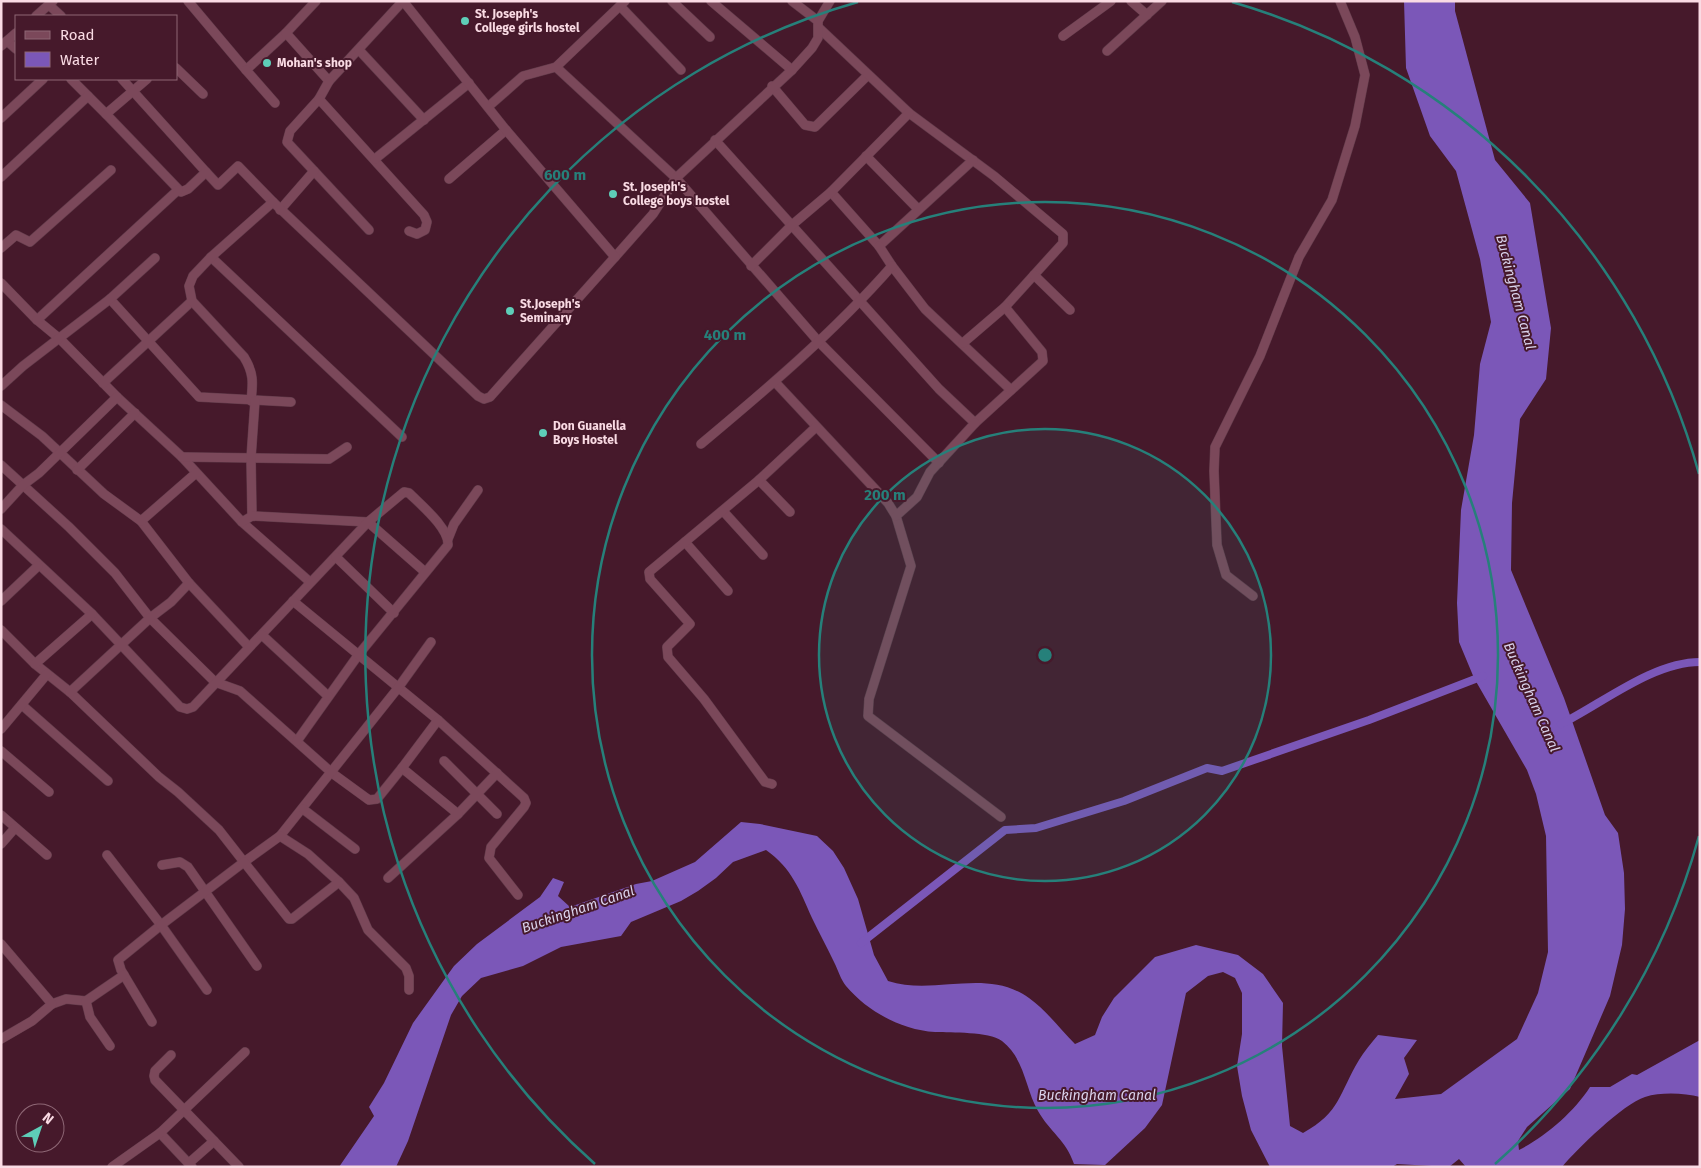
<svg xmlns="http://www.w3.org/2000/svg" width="1701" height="1168" font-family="'Fira Sans',sans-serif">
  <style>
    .water { fill: #7b57b8 }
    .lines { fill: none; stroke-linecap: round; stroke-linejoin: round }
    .canal { stroke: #7b57b8; stroke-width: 8 }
    .minor-casing { stroke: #603a49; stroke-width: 10 }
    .minor { stroke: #7b485a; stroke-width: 9 }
    .ring { fill: none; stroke: #26807a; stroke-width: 2.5 }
    .poi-dot { fill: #5eceb8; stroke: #46192b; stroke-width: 2 }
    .labels { text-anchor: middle; stroke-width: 4; stroke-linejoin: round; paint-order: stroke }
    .poi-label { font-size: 12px; font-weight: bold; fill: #fadbe4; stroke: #46192b; text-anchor: start }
    .water-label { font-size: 14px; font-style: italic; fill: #d9d2eb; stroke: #46192b }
    .centre { fill: #26807a; stroke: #46192b; stroke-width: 2.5 }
    .ring-label { font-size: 15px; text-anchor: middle; font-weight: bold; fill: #26807a; stroke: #46192b; stroke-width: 4; stroke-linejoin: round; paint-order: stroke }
  </style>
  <rect width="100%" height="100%" fill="#46192b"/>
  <path class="water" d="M1404,1h51v10l40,149 35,43 21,125 -5,51 -26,40 -8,84 -1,67 53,128 41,117 13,18 6,40 1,36 -3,36 -12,51 -40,93 -43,38 -9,14 1,9c26,-13 55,-38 71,-63h20l22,-13 5,1 63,-35v57c-16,-4 -39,-5 -55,0 -22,7 -68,52 -83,70h-96l-7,-8 -10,8 -52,-3 -5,3h-122l-19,-37 -9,-34 -5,-30 5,-32v-41l-7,-15 -12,-6 -15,4 -22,17 -24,112 -17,23 -40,37 -31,-1c-8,-24 -24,-32 -36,-53 -13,-23 -13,-52 -36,-70 -14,-10 -50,-8 -67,-9 -33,-2 -67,-20 -89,-46 -5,-6 -8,-16 -12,-24 -7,-15 -15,-29 -22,-44 -12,-27 -20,-50 -46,-68l-33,12 -17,16 -18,13 -17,10 -50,21 -10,14 -60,11 -38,19 -42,12 -19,18 -11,19 -43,126 -12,26h-57l35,-51 -5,-9 15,-24 29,-60 41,-57 23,-22 63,-47 13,-19 11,4 -6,14 12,11 66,-23 16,-3 43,-19 46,-40 19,2 57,12 16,15 11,17 14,31 16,56 14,26c47,15 98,-14 141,17 17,12 31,31 46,46l20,-9 7,-18 12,-19 41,-41 41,-12 42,10 25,19 20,29 -1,43 8,80 13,7c38,-21 36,-40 56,-73 5,-8 12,-17 19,-25l39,5 -13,18 5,16 -14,25 46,-5 76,-55 21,-46 10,-41 -2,-116 -10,-42 -9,-24 -53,-92 -15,-36 -2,-39 4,-93 13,-75 6,-71 11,-42 -11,-63 -24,-88 -26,-35 -24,-68z"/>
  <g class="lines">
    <g class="canal">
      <path d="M1561,724c42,-21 92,-62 139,-62"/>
      <path d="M861,943l144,-113 31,-2 88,-27 83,-33 15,3 147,-51 114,-44"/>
    </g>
    <g class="minor-casing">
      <g id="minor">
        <path d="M188,1l58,69 40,-37 30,-32"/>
        <path d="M672,1l38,36"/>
        <path d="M711,1l81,69"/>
        <path d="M792,1l26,20"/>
        <path d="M1131,1l16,14"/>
        <path d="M49,5l12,11"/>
        <path d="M620,6l61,64"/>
        <path d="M36,16l17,-15"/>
        <path d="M286,33l43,48 74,-80"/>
        <path d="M1063,36l48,-35"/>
        <path d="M7,41l9,8"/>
        <path d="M1,46l15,-13"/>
        <path d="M359,50l65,70"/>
        <path d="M1107,51l55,-50"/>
        <path d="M556,67l120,111 142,163 121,122"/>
        <path d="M176,68l27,26"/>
        <path d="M246,70l29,33"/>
        <path d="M71,79l35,35 41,-35"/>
        <path d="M122,79l84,93"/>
        <path d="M329,81l-10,18 -29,32 -3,11 82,88"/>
        <path d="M772,86l33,39 10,2 53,-52"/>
        <path d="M319,99l105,116 3,7 -2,8 -8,4 -8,-3"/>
        <path d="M489,106l34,-30 33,-9 69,-66"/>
        <path d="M106,114l75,78 7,-3 18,-17 12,13 20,-19 35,36"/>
        <path d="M1,118l42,-39"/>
        <path d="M715,140l224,249 36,34 68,-62 -1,-9 -37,-45 58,-64v-9l-69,-58 -85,-63 -90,-85"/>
        <path d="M866,156l52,53"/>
        <path d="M375,159l94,-76"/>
        <path d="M1,177l87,-81"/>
        <path d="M449,179l57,-49"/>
        <path d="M831,192l48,54 94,-86"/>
        <path d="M280,210l34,-39"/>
        <path d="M879,246l13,20 33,43 86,81"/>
        <path d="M1,248l15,-13 14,7 81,-72"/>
        <path d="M211,257l191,180"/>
        <path d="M615,257l38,-43 23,-36 116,-108 20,-22 6,-10v-17l12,-20"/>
        <path d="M751,266l41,-41 39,-33 78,-79"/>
        <path d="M1034,275l36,35"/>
        <path d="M1,283l36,37 23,19 57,58 65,60 60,65 68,60"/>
        <path d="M110,299l89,98 92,5"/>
        <path d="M37,320l141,-130"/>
        <path d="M963,343l42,-36"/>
        <path d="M775,382l113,121 8,13 15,50 -42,133 -1,17 133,101"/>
        <path d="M103,383l89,-82"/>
        <path d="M1,386l22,-20 87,-67 45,-41"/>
        <path d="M251,401c2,-18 3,-28 -7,-44l-52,-56 -3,-15 4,-10 18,-19 62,-55 205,194 6,3 6,-2 125,-140 -109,-127 -103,-129"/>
        <path d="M1,405l41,31 62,58 37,27 48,62 60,64"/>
        <path d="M701,444c67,-56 133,-112 191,-178"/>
        <path d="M182,457l147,2 18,-12"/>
        <path d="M1,465l68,62 46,46 35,45 65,64 25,9 92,82 37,27 8,-1 25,-31"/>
        <path d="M77,470l58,-57"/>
        <path d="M759,480l31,32"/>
        <path d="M1,509l22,-24 16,-12 78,-76"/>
        <path d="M723,511l40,44"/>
        <path d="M252,516l-1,-58 4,-57"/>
        <path d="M896,516l21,-19 13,-25 45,-49"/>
        <path d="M141,521l55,-48"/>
        <path d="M242,522l10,-6 116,6 57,50"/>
        <path d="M1,529l91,85 88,93 7,2 6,-2 175,-185 36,-30 5,1c12,12 40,35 39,52l-89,109 -62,87"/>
        <path d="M448,539l6,-15 24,-34"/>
        <path d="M685,542l43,49"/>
        <path d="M336,557l58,56"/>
        <path d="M1253,596l-27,-21 -9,-30 -3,-74 1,-24 45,-91 39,-99 33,-57 23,-74 10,-51 -10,-38 -15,-36"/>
        <path d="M1,601l37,-35"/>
        <path d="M293,601l145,119 86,78 2,5 -2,4 -33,40 -2,11 29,37"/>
        <path d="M1,630l34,34 35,28 89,85 19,15 41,38 25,32 36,-26 118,-148 33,-46"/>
        <path d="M262,635l66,61"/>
        <path d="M35,664l57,-50"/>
        <path d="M70,692l80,-74 21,-16 18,-19"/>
        <path d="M22,705l86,76"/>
        <path d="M1,729l46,-55"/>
        <path d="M1,751l48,41"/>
        <path d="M444,761l53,53"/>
        <path d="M772,784l-7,-2 -61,-83 -36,-42 -1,-10 23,-23 -40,-45 -1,-7 110,-92 57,-53"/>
        <path d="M303,809l52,40"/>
        <path d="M458,814l39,-41"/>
        <path d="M1,815l46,40"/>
        <path d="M280,836l28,18 31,28 15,16 14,32 38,38 3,8v14"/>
        <path d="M1,844l14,-16"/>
        <path d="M107,855l54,70 -43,35 3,10 31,52"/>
        <path d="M162,865l18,-3 8,5 69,99"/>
        <path d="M388,878l70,-64 -56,-46 36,-48"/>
        <path d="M1,944l51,60 14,-5 20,2"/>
        <path d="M207,990l-46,-65 83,-63 45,57h3l47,-37"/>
        <path d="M1,1039l31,-18 20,-17"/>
        <path d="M110,1046l-20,-29 -4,-16 38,-26"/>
        <path d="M171,1055l-16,16 -1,5 1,4 84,87"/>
        <path d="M160,1133l32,34"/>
        <path d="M189,1163l25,-22"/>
        <path d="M112,1167l48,-34 85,-81"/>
      </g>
    </g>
    <use href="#minor" class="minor"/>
  </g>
  <circle cx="1045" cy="655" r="226" fill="#26807a" fill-opacity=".12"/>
  <g class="ring">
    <circle cx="1045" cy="655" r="226"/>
    <circle cx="1045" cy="655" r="453"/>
    <path d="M1699 836A679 679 0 0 1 1495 1164M595 1164A679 679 0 0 1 858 2M1232 2A679 679 0 0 1 1699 474"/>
  </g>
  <g class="poi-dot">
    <circle cx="465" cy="21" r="5"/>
    <circle cx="267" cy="63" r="5"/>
    <circle cx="613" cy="194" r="5"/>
    <circle cx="510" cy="311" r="5"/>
    <circle cx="543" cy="433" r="5"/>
  </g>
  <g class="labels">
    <g class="poi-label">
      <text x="475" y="18">St. Joseph's<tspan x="475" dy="14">College girls hostel</tspan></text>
      <text x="277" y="67">Mohan's shop</text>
      <text x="623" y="191">St. Joseph's<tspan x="623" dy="14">College boys hostel</tspan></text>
      <text x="520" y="308">St.Joseph's<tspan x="520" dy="14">Seminary</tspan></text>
      <text x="553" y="430">Don Guanella<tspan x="553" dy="14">Boys Hostel</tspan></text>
    </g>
    <g class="water-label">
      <text transform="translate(1516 292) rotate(75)" y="5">Buckingham Canal</text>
      <text transform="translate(1532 697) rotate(66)" y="5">Buckingham Canal</text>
      <text transform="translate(578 909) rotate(-19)" y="5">Buckingham Canal</text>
      <text x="1097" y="1100">Buckingham Canal</text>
    </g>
  </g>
  <circle cx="1045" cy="655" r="8" class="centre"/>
  <g class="ring-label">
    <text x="565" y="180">600 m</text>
    <text x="725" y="340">400 m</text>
    <text x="885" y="500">200 m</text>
  </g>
  <rect width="1701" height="1168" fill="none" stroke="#fadbe4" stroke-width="5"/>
  <rect x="15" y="15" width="162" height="65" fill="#46192b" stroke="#8e6775"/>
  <rect x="25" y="31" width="25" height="8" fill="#7b485a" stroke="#8e6775"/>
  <text x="60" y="40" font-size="15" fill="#fadbe4">Road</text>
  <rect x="25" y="52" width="25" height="15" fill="#7b57b8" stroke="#8e6775"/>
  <text x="60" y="65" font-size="15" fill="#fadbe4">Water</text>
  <g transform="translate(40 1128) rotate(40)"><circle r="24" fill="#46192b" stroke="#8e6775"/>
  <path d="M0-4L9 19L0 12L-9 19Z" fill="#5eceb8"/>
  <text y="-8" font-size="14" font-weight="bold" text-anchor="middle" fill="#fadbe4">N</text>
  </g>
</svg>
